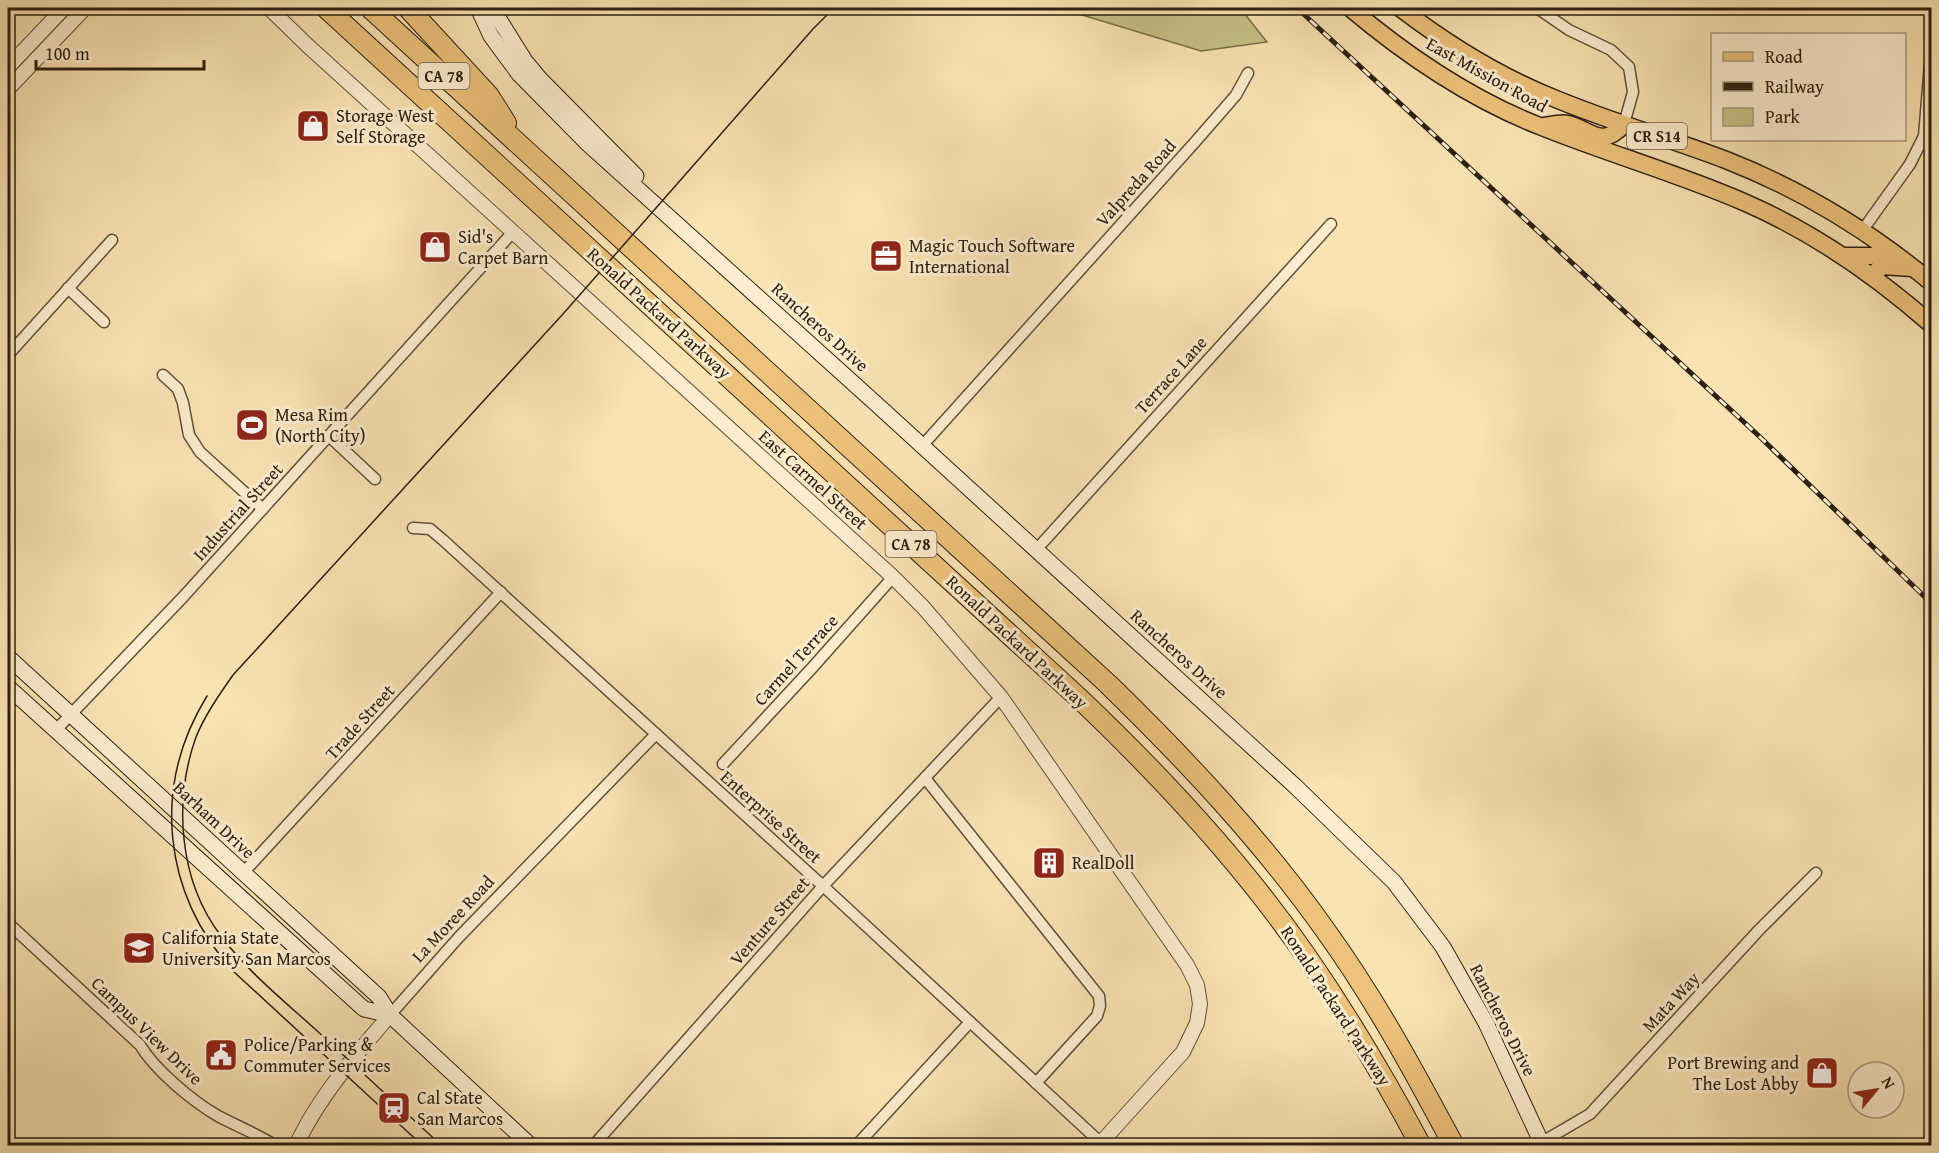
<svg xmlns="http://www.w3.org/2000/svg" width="1939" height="1153" font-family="'Gentium Book Plus',serif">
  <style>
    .green { fill: #c6c187; stroke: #78704c; stroke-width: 1.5 }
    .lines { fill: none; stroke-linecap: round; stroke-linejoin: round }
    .minor-casing { stroke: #5f513a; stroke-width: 13 }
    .tertiary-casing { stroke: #5f513a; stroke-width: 16 }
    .secondary-casing { stroke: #2b2011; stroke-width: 17 }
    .primary-casing { stroke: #2b2011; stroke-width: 19 }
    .motorway-casing { stroke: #2b2011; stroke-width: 22 }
    .minor { stroke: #fcedce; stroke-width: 10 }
    .tertiary { stroke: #fcedce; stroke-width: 14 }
    .secondary { stroke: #fcedce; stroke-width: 15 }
    .primary { stroke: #edc27a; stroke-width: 16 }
    .motorway { stroke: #edc27a; stroke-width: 20 }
    .tram { stroke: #2b2011; stroke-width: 1.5 }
    .rail-casing { stroke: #2b2011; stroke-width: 5 }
    .rail { stroke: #fcedce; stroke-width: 3; stroke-dasharray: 9; stroke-linecap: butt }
    .labels { text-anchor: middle; stroke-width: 6; stroke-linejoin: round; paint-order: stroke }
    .shield { fill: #fcedce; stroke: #6a5e4a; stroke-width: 1.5 }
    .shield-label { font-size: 16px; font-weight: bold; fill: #2b2011 }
    .street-label { font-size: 18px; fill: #2b2011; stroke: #fcedce }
    .poi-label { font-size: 18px; fill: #2b2011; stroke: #fcedce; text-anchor: start }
  </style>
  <rect width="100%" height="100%" fill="#fae3b3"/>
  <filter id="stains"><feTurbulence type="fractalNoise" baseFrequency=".00333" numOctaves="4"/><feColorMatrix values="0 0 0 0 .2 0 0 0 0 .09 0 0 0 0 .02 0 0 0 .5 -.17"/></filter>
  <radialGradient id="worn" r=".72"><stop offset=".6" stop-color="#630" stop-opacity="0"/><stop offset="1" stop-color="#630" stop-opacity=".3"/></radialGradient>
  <path class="green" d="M1059,8h181l27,34 -66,9z"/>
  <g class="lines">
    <g class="minor-casing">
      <g id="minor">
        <path d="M1537,8l32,22 42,20 18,17 4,25 -9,32"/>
        <path d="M1862,231l48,-67 14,-28 8,-96"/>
        <path d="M68,288l36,34"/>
        <path d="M8,355l104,-115"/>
        <path d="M163,375l15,14 5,14 6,32 11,17 63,57"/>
        <path d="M329,436l46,43"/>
        <path d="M922,446l274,-305 40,-46 12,-22"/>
        <path d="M413,528l17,1 13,11 380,346 278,257"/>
        <path d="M1036,550l295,-326"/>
        <path d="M55,731l129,-135 329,-364"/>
        <path d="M723,764l89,-96 81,-91"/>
        <path d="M925,778l174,218 1,10 -3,10 -61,67"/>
        <path d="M243,873l258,-281"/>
        <path d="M8,923l132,122c15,25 52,56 78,71 19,10 39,18 58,30"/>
        <path d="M390,1015l69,-78 197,-203"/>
        <path d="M1542,1142l48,-28 169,-184 57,-57"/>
        <path d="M593,1146l230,-260 178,-189"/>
        <path d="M856,1146l114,-124"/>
      </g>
    </g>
    <g class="tertiary-casing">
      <g id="tertiary">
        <path d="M269,8l38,37 586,532 30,30 78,90 186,268 10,20 3,19 -3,19 -14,29 -85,94"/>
        <path d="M8,67l56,-59"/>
        <path d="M8,89l77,-81"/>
        <path d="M296,1146c21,-47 61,-93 94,-131"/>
      </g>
    </g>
    <g class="secondary-casing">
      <g id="secondary">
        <path d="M478,8l13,28 28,38 69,70 285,257 422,385 99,96 49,65 43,76 57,123"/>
        <path d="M492,8l33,53 15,18 96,97"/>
        <path d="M8,657l371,340 11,18 141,131"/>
        <path d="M8,687l356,322 26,6"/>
      </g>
    </g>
    <g class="primary-casing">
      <g id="primary">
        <path d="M1350,8c57,48 122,92 192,119 67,27 138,47 204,76 69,30 130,73 186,122"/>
        <path d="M1400,8c46,35 97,67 151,89 57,24 117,41 175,63 74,29 145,72 206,123"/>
        <path d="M1544,126c7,-1 17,-4 24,-2 25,7 34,25 56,0"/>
        <path d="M1843,256h28l21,-4"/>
        <path d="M1872,276l10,-10 30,2"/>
      </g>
    </g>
    <g class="motorway-casing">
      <g id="motorway">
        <path d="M326,8l755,692c65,62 128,128 184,200 60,77 110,160 156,246"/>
        <path d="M370,8l738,676c80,78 156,159 220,250 48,67 87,139 126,212"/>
        <path d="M408,8l81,88 17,27"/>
      </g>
    </g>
    <use href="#minor" class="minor"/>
    <use href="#tertiary" class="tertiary"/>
    <use href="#secondary" class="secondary"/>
    <use href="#primary" class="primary"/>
    <use href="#motorway" class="motorway"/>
    <g class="tram">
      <path d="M207,696c-56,91 -44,197 26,275l190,175"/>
      <path d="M442,1146c-42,-39 -85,-78 -127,-117 -32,-29 -68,-58 -94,-93 -42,-55 -48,-134 -25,-199 9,-22 23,-42 37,-62l330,-361 250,-285 21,-21"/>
    </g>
    <g class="rail-casing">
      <path id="rail" d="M1297,8l463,429 172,167"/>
    </g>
    <use href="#rail" class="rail"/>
  </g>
  <defs>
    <g id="shop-square" transform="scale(1.725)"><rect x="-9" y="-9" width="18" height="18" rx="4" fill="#8f2418" stroke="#fcedce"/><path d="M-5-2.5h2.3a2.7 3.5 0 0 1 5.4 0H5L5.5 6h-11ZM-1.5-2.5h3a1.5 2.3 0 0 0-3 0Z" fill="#fff"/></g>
    <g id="office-square" transform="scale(1.725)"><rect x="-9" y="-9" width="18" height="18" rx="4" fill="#8f2418" stroke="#fcedce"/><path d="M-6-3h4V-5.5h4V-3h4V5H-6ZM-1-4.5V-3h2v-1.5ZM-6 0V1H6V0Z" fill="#fff"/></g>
    <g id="stadium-square" transform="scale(1.725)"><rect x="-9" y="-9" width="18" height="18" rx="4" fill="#8f2418" stroke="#fcedce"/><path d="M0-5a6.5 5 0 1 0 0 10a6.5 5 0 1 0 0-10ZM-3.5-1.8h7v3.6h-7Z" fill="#fff"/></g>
    <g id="building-square" transform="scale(1.725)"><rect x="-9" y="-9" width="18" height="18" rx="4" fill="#8f2418" stroke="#fcedce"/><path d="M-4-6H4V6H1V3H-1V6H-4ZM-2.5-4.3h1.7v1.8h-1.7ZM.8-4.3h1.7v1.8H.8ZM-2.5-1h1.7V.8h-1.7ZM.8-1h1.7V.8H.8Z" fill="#fff"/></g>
    <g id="university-square" transform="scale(1.725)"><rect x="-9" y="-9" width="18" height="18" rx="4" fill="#8f2418" stroke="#fcedce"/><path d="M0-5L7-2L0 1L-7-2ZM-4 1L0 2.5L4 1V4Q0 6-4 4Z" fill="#fff"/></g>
    <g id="civic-square" transform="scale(1.725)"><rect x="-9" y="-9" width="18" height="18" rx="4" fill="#8f2418" stroke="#fcedce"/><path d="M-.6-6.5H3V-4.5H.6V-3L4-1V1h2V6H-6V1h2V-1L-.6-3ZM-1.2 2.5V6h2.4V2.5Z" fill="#fff"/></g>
    <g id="station-square" transform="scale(1.725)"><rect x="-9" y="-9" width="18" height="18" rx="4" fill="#8f2418" stroke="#fcedce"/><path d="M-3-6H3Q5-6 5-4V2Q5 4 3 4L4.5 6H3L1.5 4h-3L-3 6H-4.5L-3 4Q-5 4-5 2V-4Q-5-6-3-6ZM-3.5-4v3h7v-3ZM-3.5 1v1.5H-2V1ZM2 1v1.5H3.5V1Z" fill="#fff"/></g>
  </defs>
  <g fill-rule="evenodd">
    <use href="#shop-square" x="313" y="126"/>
    <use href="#shop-square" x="435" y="247"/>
    <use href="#office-square" x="886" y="256"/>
    <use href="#stadium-square" x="252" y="425"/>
    <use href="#building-square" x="1049" y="863"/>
    <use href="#university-square" x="139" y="948"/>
    <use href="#civic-square" x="221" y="1055"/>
    <use href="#shop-square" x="1822" y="1073"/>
    <use href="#station-square" x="394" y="1108"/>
  </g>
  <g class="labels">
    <g class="shield">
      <rect x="418.5" y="63" width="51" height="26" rx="4.5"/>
      <rect x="1627" y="123" width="60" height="26" rx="4.5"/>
      <rect x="885.5" y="531" width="51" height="26" rx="4.5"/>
    </g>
    <g class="shield-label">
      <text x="444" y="82">CA 78</text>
      <text x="1657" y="142">CR S14</text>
      <text x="911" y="550">CA 78</text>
    </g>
    <g class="street-label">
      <text transform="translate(1487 75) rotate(29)" y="6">East Mission Road</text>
      <text transform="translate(1136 183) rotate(-48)" y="6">Valpreda Road</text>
      <text transform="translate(659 313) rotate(42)" y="6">Ronald Packard Parkway</text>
      <text transform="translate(820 327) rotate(42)" y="6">Rancheros Drive</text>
      <text transform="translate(1171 375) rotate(-48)" y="6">Terrace Lane</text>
      <text transform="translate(813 480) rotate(42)" y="6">East Carmel Street</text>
      <text transform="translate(238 512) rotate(-48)" y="6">Industrial Street</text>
      <text transform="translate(1017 642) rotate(43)" y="6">Ronald Packard Parkway</text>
      <text transform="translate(1179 654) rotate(42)" y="6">Rancheros Drive</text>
      <text transform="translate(796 660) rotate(-48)" y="6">Carmel Terrace</text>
      <text transform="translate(360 722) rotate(-48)" y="6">Trade Street</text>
      <text transform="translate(771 817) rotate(42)" y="6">Enterprise Street</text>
      <text transform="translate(214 820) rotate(43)" y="6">Barham Drive</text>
      <text transform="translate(453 919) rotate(-47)" y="6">La Moree Road</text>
      <text transform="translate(770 921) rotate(-49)" y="6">Venture Street</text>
      <text transform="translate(1671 1002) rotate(-47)" y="6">Mata Way</text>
      <text transform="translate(1336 1006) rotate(57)" y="6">Ronald Packard Parkway</text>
      <text transform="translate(1503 1020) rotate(63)" y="6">Rancheros Drive</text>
      <text transform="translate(147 1031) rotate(44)" y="6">Campus View Drive</text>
    </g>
    <g class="poi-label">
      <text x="336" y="122">Storage West<tspan x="336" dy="21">Self Storage</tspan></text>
      <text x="458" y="243">Sid's<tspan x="458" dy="21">Carpet Barn</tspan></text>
      <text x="909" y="252">Magic Touch Software<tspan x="909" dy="21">International</tspan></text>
      <text x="275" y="421">Mesa Rim<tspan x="275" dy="21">(North City)</tspan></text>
      <text x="1072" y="869">RealDoll</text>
      <text x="162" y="944">California State<tspan x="162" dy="21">University San Marcos</tspan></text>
      <text x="244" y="1051">Police/Parking &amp;<tspan x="244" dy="21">Commuter Services</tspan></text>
      <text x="1799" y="1069" text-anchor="end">Port Brewing and<tspan x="1799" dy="21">The Lost Abby</tspan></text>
      <text x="417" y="1104">Cal State<tspan x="417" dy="21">San Marcos</tspan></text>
    </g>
  </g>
  <rect width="1939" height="1153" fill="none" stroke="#fae3b3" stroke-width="30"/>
  <rect x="9" y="9" width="1921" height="1135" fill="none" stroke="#2b2011" stroke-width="3"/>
  <rect x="15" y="15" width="1909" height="1123" fill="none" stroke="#2b2011" stroke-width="1.5"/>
  <rect x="1711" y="33" width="195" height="108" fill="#fcedce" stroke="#a89b82" stroke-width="1.5"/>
  <rect x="1723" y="52" width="30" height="9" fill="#edc27a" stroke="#a89b82" stroke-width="1.5"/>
  <text x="1765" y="63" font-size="18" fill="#2b2011">Road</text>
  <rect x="1723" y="82" width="30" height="9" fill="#2b2011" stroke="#a89b82" stroke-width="1.5"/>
  <text x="1765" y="93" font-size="18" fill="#2b2011">Railway</text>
  <rect x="1723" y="108" width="30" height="18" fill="#c6c187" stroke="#a89b82" stroke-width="1.5"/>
  <text x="1765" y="123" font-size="18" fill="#2b2011">Park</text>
  <g transform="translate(1876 1090) rotate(60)"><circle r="28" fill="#fcedce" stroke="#a89b82" stroke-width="1.5"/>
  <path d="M0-4.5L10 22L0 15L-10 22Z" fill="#8f2418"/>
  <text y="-9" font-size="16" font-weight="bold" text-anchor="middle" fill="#2b2011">N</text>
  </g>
  <path d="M36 60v9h168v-9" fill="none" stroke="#2b2011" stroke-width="3"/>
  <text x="45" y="60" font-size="18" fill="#2b2011" stroke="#fcedce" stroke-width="4.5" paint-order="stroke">100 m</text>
  <rect width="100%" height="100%" filter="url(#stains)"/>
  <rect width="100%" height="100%" fill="url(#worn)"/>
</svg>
